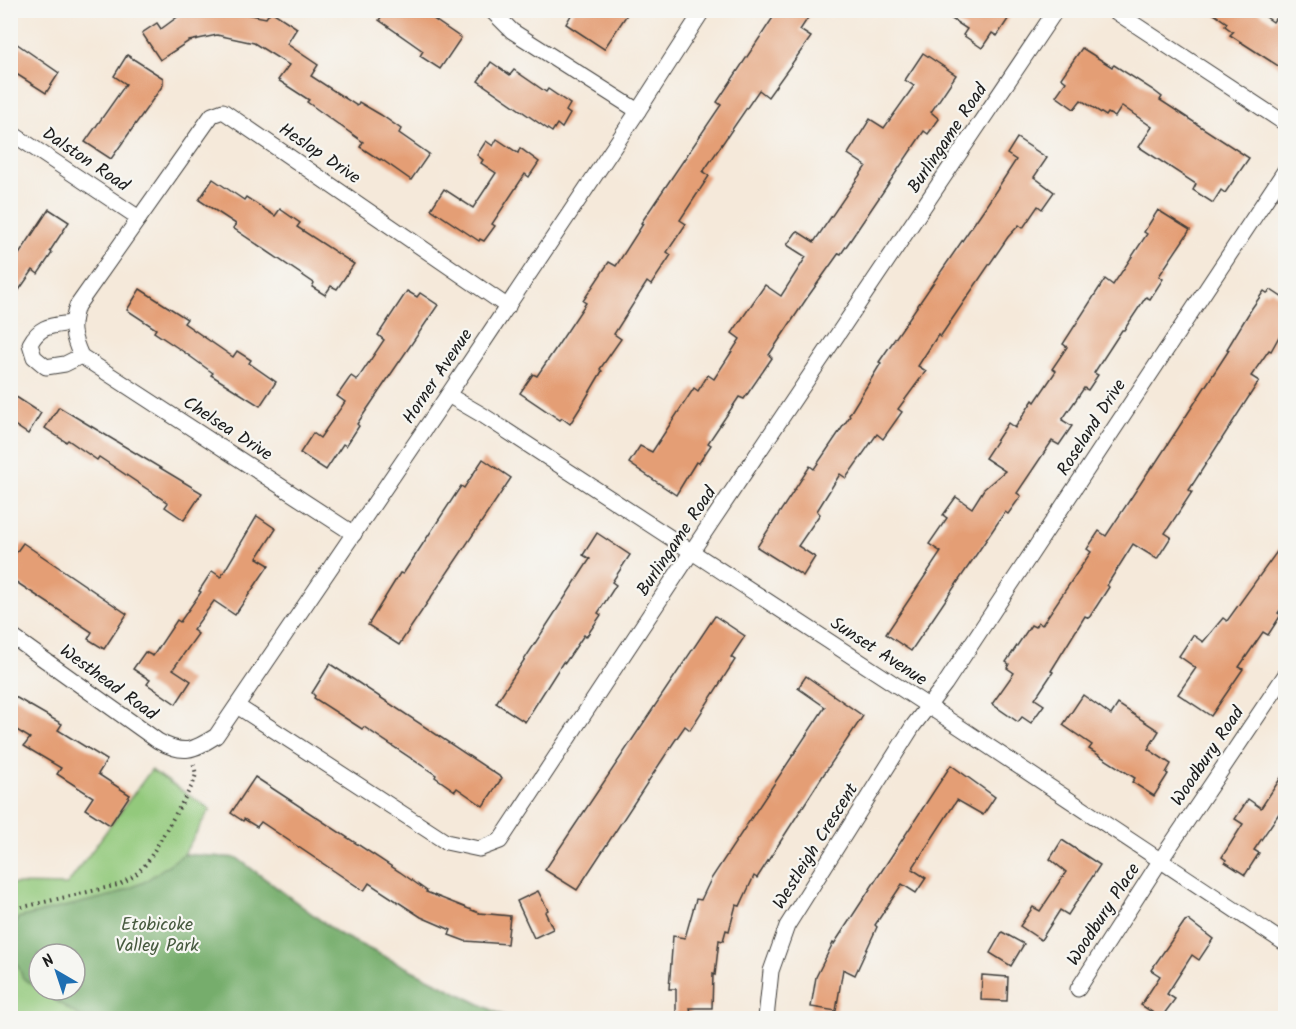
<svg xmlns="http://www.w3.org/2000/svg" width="1296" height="1029" font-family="Kalam,sans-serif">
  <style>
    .green { fill: #93c97c; stroke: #58724c; stroke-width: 1.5; fill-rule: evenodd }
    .forest { fill: #76ad6c; stroke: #496444; stroke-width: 1.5 }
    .building { fill: #e49e74 }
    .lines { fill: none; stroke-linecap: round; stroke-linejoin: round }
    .street-casing { stroke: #3d3b38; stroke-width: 17 }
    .path { stroke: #3d3b38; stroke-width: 4; stroke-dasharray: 1.5 4.5; stroke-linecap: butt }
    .street { stroke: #fff; stroke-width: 15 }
    .labels { text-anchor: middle; stroke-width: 4.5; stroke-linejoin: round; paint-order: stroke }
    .street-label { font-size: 18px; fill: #1c1c1c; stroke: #f6f6f2 }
    .park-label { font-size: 18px; fill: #46593e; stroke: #f6f6f2 }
  </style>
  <rect width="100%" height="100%" fill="#f6f6f2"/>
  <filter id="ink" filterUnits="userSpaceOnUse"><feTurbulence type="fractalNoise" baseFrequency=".0167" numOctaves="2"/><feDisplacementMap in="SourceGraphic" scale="12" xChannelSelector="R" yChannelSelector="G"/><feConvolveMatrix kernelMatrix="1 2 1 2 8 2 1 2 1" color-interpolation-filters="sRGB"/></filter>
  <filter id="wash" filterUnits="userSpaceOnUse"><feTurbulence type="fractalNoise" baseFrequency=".008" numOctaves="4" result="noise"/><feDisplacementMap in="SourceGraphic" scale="24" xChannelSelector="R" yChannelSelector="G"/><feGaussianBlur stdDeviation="1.35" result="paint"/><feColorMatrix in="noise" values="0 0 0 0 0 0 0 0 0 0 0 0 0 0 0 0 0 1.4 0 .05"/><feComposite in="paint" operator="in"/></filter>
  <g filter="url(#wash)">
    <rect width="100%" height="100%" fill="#f5e9da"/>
    <path class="green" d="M151,770l59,39 -26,45 53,4 102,76 169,84h-497v-134l56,1zM39,954h36v36h-36z"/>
    <path class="forest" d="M184,854l53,4 102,76 169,84h-426l-42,-28h35v-36h-36v35l-16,-11 -12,-29 2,-16 5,-15 96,-23 30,-13z"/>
    <g id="blocks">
      <g class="building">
        <path d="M187,10h39l40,8 5,-7 26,17 -10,16 31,21 -7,11 46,30 2,-4 22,13 20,14 -2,4 30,21 -18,26 -30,-21 -1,1 -20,-13 3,-5 -56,-40 2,-2 -31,-20 11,-15 -35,-22 -37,-8 -28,6 -29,19 -18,-27 15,-10 4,6z"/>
        <path d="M386,10h34l41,28 -21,31 -20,-13 3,-5 -44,-31z"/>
        <path d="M574,10h56l-26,39 -38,-25z"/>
        <path d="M778,10h35l-13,20 11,7 -43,60 -9,-7 -56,82 6,4 -29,44 6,4 -19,28 4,3 -20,30 -4,-3 -33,52 7,5 -21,30 2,2 -20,34 -12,19 -8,-6 -2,2 -40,-27 13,-19 4,2 17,-25 32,-48 -3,-2 26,-39 7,4 27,-42 -2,-1 80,-118 -4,-3z"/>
        <path d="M938,10h76l-17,26 -5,-3 -10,15 -19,-13 4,-6z"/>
        <path d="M1208,10h48l17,12 8,-12h5v61l-56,-36 3,-3 -8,-6 2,-3z"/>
        <path d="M10,39l49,34 -13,20 -36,-23z"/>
        <path d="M1082,48l30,19 2,-2 39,25 9,7 -2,3 89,58 -24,35 -4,-3 -8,13 -20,-13 3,-6 -57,-37 13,-20 -30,-21 -7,11 -7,-4 -2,3 -25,-16 -7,9 -18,-13 10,-14 -5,-4z"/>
        <path d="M923,53l33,22 -25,37 8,7 -11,15 -4,-3 -83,123 -2,-1 -32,45 -38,57 3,3 -28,41 -5,-2 -31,46 3,2 -12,18 -3,-1 -20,33 -47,-32 11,-17 12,6 42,-64 4,3 10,-16 6,4 26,-40 -8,-6 33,-48 16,11 25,-39 -19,-12 10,-14 17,11 52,-76 -18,-12 22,-35 14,9 30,-42 -9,-6z"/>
        <path d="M127,55l36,23v7l-52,74 -26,-17 41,-58 -12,-8z"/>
        <path d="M491,62l19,13 4,-5 32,22 2,-3 22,15 -4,7 4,3 -8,14 -5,-4 -5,8 -74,-51z"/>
        <path d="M1017,138l30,20 -13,19 20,15 -12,17 -4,-3 -15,22 -4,-3 -11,12 -68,100 -2,-2 -20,31 8,5 -28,38 4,3 -19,27 -6,-5 -31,44 -6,-4 -23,37 3,3 -22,32 17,11 -12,19 -46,-29 53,-81 4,3 36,-53 -1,-1 32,-52 -2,-1 107,-156 30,-46 -9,-6z"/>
        <path d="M497,139l21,14 2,-5 19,14 -10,15 -4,-3 -33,50 3,2 -11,15 -4,-2 -1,2 -48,-32 13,-20 29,19 23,-35 -15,-10 2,-3 -6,-5 9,-14 7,5z"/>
        <path d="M213,179l31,21 2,-3 29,19 5,-7 20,14 -3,4 57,37 -17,25 -6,-3 -6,9 -13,-8 2,-4 -81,-55 3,-4 -37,-24z"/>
        <path d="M49,209l20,13 -19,29 2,2 -14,21 -5,-4 -23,33v-35z"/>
        <path d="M1158,210l32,20 -31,46 4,3 -13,20 -4,-2 -22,33h-2l-28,43 4,2 -10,15 -4,-2 -22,32 10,6 -13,19 -7,-4 -35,52 4,3 -13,18 -3,-2 -94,139 -25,-17 55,-82 -12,-8 18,-26 -4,-3 13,-18 16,11 12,-19 21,-18 -20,-13 23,-35 7,5 18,-28 2,2 21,-31 -4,-2 15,-22 -4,-3 42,-65 8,6 34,-51 -3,-2z"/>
        <path d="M140,289l47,30 -3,4 49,34 4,-6 14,9 -2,3 27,19 -16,24 -49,-31 2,-2 -29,-21 -30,-20 2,-3 -29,-19z"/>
        <path d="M1271,290l15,10v24l-15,27 -2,-1 -18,26 8,5 -70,109 3,2 -27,41 6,4 -14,22 -24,-15 -26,41 2,2 -20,31 -4,-2 -34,55 2,1 -18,27 9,6 -13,18 -9,-6 -4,5 -26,-18 22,-31 -7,-5 2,-4 -3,-2 25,-37 4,2 3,-5 4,3 49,-73 -4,-3 12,-18 7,5 46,-70 1,1 76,-117 -2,-1 25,-41 12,-17 3,2z"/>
        <path d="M407,291l10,6 3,-4 18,12 -81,119 2,2 -13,20 -3,-2 -17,26 -26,-17 13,-20 7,5 25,-36 -8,-6 14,-20 6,4 27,-40 -6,-5z"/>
        <path d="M10,393l31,20 -13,21 -18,-12z"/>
        <path d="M59,407l143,86 -18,27 -19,-13 3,-4 -69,-46 -2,3 -29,-20 -2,2 -21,-14z"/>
        <path d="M483,459l28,19 -112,167 -31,-20 32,-52 3,1 58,-88 3,2z"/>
        <path d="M257,516l19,13 -19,29 12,7 -34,50 -21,-14 -21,29 5,4 -25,35 18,12 -15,23 -29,-20 3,-4 -17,-11 12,-17 8,4 24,-36 3,2 21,-30 -2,-1 13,-20 9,6z"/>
        <path d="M597,533l33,22 -18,27 4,3 -18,28 3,2 -15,22 -2,-2 -19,28 -2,-1 -38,60 -29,-19 94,-144 -7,-4z"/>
        <path d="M1286,539v63l-8,11 3,2 -13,20 -5,-3 -24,35 4,2 -32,47 -33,-22 18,-26 -17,-12 14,-21 10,7 20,-24 4,3z"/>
        <path d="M23,543l104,71 -23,35 -16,-10 4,-7 -82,-54v-17z"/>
        <path d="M715,616l30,20 -14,21 4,3 -45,70 -5,-4 -11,16 -97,148 -32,-20z"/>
        <path d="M330,664l172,114 -19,28 -26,-18 -2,3 -20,-14 1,-2 -72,-48 -2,2 -48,-31 1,-2 -3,-3z"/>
        <path d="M806,676l57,40 -41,61 -65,101 -3,-2 -14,30 -4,-1 -7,26 -3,-1 -3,11 -4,-1 -4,35 -2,-1 -1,34h-22l2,10h-16v-29h-7l4,-53 12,2 11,-39 5,1 10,-21 114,-172 -27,-19z"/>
        <path d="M10,694l52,30 -4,6 49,30 -9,14 32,21 -20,30 -25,-16 8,-12 -36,-23 4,-6 -37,-22 6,-8 -20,-12z"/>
        <path d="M1083,695l28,20 7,-11 41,27 -11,18 23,15 -5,9 2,1 -14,22 -22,-14 3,-4 -46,-29 3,-4 -29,-20z"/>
        <path d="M951,765l44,32 -12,18 -26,-15 -45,69 14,9 -10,15 -14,-9 -27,41 2,2 -22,48 -12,-6 -7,42 -25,-4 5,-30 17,-34 1,1z"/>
        <path d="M1286,770v46l-6,-4 -26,38 5,3 -14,22 -20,-13 1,-2 -4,-3 21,-33 -8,-5 13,-20 13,9z"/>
        <path d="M255,777l145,95 27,19 -1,1 53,21 31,3 -3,28 -42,-3 -16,-6 2,-5 -30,-13 -52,-34 -5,8 -103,-69 -4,5 -13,-8 -1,2 -12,-8z"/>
        <path d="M1062,840l38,25 -32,50 -8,-5 -19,30 -21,-14 13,-19 7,4 26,-39 -16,-13z"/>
        <path d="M538,891l10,19 -3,2 8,17 -19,9 -17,-37z"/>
        <path d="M1188,920l25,19 -14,21 -7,-5 -25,39 8,5 -14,19 -20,-13 19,-29 -9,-6 34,-49z"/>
        <path d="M1002,932l22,12 -13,22 -21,-13z"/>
        <path d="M982,975l26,2 -1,24 -26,-1z"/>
      </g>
    </g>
  </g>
  <g filter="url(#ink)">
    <use href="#blocks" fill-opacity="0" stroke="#3d3b38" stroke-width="1.5"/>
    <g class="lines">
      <g class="street-casing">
        <g id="street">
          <path d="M491,10l21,21 126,80"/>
          <path d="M1113,10l173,114"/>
          <path d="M10,132l129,86"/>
          <path d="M71,323c-20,3 -31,2 -41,21l4,13 12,10 19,-3 16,-8"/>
          <path d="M448,395l36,21 444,290 358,238"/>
          <path d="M354,534l-273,-178c-9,-20 -11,-29 -4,-50l135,-191 11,-4 285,196"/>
          <path d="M10,635l148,106c26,14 34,10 58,-5l232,-341 190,-284 65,-101"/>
          <path d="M237,706l209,136 33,7 21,-8 206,-311 350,-520"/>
          <path d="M1078,989l82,-128 126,-187"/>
          <path d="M766,1018l5,-47 16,-45 126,-200 32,-42 341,-515"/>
        </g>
      </g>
      <g class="path">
        <path d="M10,910l108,-25 16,-9 13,-13 46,-79 3,-10 -3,-11"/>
        <path d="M10,1015l19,3"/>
      </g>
      <use href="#street" class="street"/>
    </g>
  </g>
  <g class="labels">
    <g class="street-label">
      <text transform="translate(947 138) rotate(-56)" y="6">Burlingame Road</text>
      <text transform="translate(320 153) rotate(34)" y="6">Heslop Drive</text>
      <text transform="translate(86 159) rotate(34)" y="6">Dalston Road</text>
      <text transform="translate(437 376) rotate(-56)" y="6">Horner Avenue</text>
      <text transform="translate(1091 427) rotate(-57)" y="6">Roseland Drive</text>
      <text transform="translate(228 428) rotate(33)" y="6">Chelsea Drive</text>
      <text transform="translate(676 541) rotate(-56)" y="6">Burlingame Road</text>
      <text transform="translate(879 651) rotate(33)" y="6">Sunset Avenue</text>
      <text transform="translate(109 682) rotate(36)" y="6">Westhead Road</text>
      <text transform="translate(1207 756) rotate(-56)" y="6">Woodbury Road</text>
      <text transform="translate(815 846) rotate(-58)" y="6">Westleigh Crescent</text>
      <text transform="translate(1103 914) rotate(-57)" y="6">Woodbury Place</text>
    </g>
    <g class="park-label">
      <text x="157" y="930">Etobicoke<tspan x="157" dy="21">Valley Park</tspan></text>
    </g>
  </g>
  <rect width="1296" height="1029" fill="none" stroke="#f6f6f2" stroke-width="36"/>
  <g transform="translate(57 972) rotate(321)"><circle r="28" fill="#f6f6f2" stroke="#9f9f9c" stroke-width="1.5"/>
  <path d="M0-4.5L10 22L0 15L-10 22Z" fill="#1f6fb2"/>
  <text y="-9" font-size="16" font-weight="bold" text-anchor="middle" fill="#1c1c1c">N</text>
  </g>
</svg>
